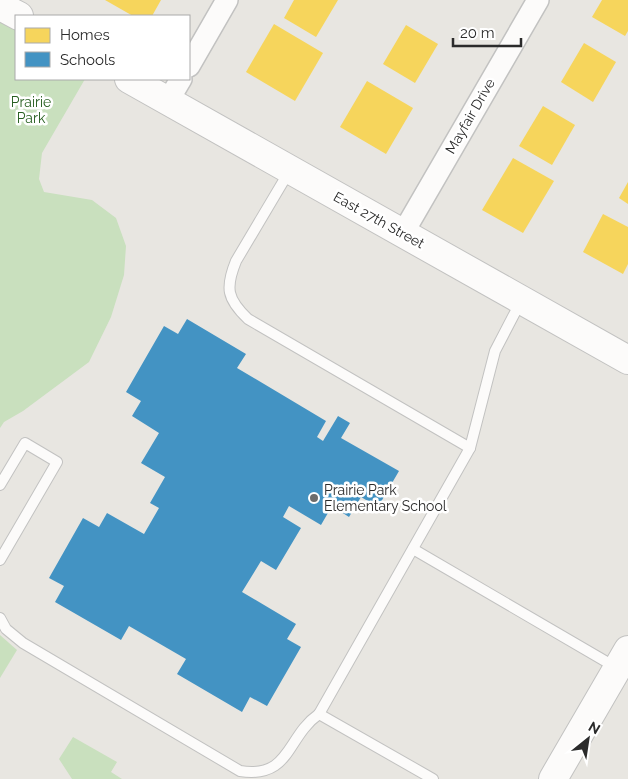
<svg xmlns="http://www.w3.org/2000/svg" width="628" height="779" font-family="Raleway,sans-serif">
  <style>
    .green { fill: #c9e0be }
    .homes { fill: #f6d55c }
    .schools { fill: #4393c3 }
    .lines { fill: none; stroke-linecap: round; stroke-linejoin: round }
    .lane-casing { stroke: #c2c2c1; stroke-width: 12 }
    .street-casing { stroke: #c2c2c1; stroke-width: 24 }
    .secondary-casing { stroke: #c2c2c1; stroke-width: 30 }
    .lane { stroke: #fcfbfa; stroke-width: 10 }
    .street { stroke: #fcfbfa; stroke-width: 21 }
    .secondary { stroke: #fcfbfa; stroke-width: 28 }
    .poi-dot { fill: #6d6c6b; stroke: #fff; stroke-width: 2 }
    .labels { text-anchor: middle; stroke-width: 5; stroke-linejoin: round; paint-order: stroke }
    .park-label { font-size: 14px; fill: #296022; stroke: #fff }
    .street-label { font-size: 14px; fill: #2b2b2b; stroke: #fff }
    .poi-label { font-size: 14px; fill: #2b2b2b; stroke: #fff; text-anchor: start }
  </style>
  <rect width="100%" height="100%" fill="#e8e6e1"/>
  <g class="green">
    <path d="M0,6l16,10v63h69l-43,74 -3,26 5,13 48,8 24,18 10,28 -2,29 -13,42 -22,45 -66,49 -19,11 -4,6z"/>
    <path d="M0,635l17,15 -17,28z"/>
    <path d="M73,737l44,25 -6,10 11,7h-50l-13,-20z"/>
  </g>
  <g class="homes">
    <path d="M105,0h56l-9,16h-19z"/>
    <path d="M294,0h44l-22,37 -32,-19z"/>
    <path d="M602,0h26v31l-3,5 -33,-19z"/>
    <path d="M274,24l49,29 -28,48 -49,-29z"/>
    <path d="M406,25l32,19 -23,39 -32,-19z"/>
    <path d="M584,43l32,19 -23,40 -32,-20z"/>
    <path d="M367,81l46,27 -27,46 -46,-27z"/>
    <path d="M543,106l32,19 -23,40 -33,-19z"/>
    <path d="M513,158l41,23 -31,52 -41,-23z"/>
    <path d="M628,182v22l-9,-6z"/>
    <path d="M603,214l25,13v37l-5,10 -40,-22z"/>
  </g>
  <path class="schools" d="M187,319l59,35 -9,14 89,53 -9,16 6,4 15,-25 12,7 -9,15 58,33 -21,36 -17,-10 -12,20 -17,-11 -11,19 -32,-19 -6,11 18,11 -25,42 -15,-9 -19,31 54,32 -9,15 14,8 -34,59 -17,-9 -8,15 -65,-38 9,-15 -57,-33 -8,14 -66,-38 9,-16 -15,-8 34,-60 16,9 8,-14 37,21 15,-26 -9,-5 15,-26 -24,-14 18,-30 -27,-17 9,-15 -15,-9 38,-66 14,8z"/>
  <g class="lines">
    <g class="lane-casing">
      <g id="lane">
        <path d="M290,170l-54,91c-11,27 -9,38 12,58l222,129"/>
        <path d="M0,485l25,-42 32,19 -57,98"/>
        <path d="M413,549l204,119"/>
        <path d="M0,618l6,11 17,14 217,128c51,8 46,-34 79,-57"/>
        <path d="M433,779l-114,-65 151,-266 25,-97 26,-50"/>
      </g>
    </g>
    <g class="street-casing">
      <g id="street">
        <path d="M189,66l38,-66"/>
        <path d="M168,101l13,-22"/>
        <path d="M403,233l135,-233"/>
      </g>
    </g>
    <g class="secondary-casing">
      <g id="secondary">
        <path d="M0,6l19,10"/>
        <path d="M129,79l499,281"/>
        <path d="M553,779l75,-129"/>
      </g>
    </g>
    <use href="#lane" class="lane"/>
    <use href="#street" class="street"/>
    <use href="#secondary" class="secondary"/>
  </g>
  <circle class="poi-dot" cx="314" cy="498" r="5"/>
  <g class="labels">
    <g class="park-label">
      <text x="31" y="107">Prairie<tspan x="31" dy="16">Park</tspan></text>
    </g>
    <g class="street-label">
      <text transform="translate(470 116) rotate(-60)" y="5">Mayfair Drive</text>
      <text transform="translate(379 220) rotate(29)" y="5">East 27th Street</text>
    </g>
    <g class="poi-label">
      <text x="324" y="495">Prairie Park<tspan x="324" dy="16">Elementary School</tspan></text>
    </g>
  </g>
  <rect x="15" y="15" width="175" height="65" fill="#ffffff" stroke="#aaaaaa"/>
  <rect x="25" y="28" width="25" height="15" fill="#f6d55c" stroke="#aaaaaa"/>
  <text x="60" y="40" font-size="15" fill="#2b2b2b">Homes</text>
  <rect x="25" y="52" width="25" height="15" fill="#4393c3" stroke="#aaaaaa"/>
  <text x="60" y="65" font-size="15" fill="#2b2b2b">Schools</text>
  <g transform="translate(588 739) rotate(30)" stroke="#ffffff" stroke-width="4" paint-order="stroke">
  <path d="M0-4L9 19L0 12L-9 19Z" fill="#2b2b2b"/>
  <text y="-8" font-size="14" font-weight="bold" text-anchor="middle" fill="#2b2b2b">N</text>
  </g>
  <path d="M453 38v8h68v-8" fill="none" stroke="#2b2b2b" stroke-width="2.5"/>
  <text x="460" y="38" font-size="15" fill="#2b2b2b" stroke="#ffffff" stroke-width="4" paint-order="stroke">20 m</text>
</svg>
